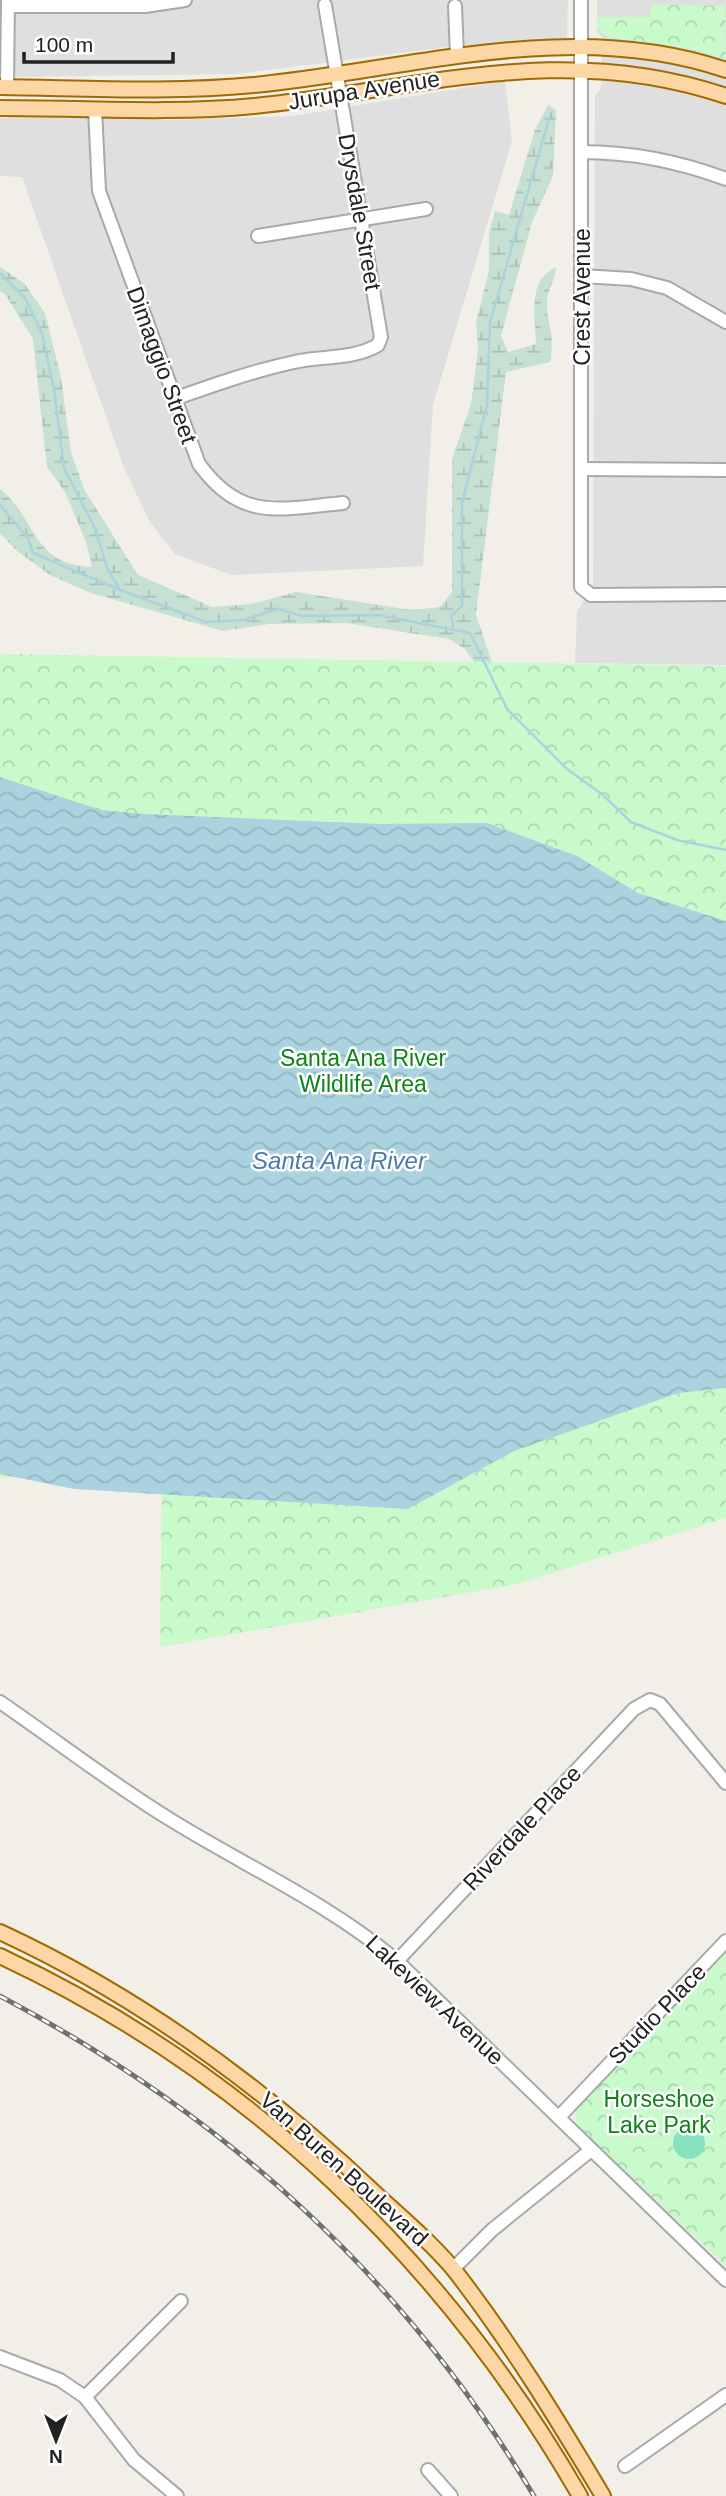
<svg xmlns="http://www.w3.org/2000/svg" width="726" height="2496" font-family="Arial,sans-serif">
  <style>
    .residential { fill: #e0dfdf }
    .wetland { fill: url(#wetland-marsh) }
    .park { fill: url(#park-crowns) }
    .pitch { fill: #88e0be }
    .water { fill: url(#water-waves) }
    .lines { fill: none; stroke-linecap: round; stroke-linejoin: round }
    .stream { stroke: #aad3df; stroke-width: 2.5 }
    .minor-casing { stroke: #a9a9a9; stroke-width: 16 }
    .major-casing { stroke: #a06b00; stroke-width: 18 }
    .minor { stroke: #fff; stroke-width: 12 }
    .major { stroke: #fcd6a4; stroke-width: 14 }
    .rail-casing { stroke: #707070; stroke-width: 5 }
    .rail { stroke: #fff; stroke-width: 2.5; stroke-dasharray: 8; stroke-linecap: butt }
    .labels { text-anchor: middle; stroke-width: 5; stroke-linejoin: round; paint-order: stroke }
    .street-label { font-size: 23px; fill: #222; stroke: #fff }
    .park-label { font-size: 23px; fill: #0c8416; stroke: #fff }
    .water-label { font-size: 24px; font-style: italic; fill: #4a7aab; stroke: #fff }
  </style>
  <defs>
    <pattern id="wetland-marsh" width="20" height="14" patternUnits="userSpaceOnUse" patternTransform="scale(1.75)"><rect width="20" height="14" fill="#c6e0d4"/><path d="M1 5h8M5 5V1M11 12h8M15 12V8" fill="none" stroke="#aac0b6"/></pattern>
    <pattern id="park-crowns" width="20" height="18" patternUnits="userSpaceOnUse" patternTransform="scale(1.75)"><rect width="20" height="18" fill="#c8facc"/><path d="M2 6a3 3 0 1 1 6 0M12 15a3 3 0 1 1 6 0" fill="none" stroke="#acd6af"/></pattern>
    <pattern id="water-waves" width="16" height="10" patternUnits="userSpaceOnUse" patternTransform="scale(1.75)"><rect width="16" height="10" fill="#aad3df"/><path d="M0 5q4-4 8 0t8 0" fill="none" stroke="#92b5bf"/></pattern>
  </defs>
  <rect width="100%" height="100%" fill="#f2efe9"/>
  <g class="residential">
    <path d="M0,0h568l-1,39 -111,7 -219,28 -230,3h-7z"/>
    <path d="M597,0h129v665l-151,-2 2,-51 16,-28 2,-488 6,-8 1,-51 -5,-4z"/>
    <path d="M505,81l7,60 -79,264 -10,161 -192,9 -56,-21 -26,-33 -26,-56 -101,-288 -22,-1v-58l110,-2 58,4 125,-4z"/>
  </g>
  <path class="wetland" d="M548,105l8,5 -3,66 -21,46 -31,114 7,16 28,-8c-1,-28 -9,-63 20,-77 0,13 -10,23 -9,38 1,24 8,31 3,57l-44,10 -30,243 28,83 -19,-20 -20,-29 -16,-10 -103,-16 -77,1 -46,7 -132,-38 -41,-18 -33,-24 -17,-18v-44c39,32 31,75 92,78l-6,-25 -21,-50 -18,-25 -14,-128 -28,-45 -5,-2v-25l24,16 21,30 16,65 10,75 14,38 53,84 74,32 39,-3 45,-12 115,18 29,-3 12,-15v-133l19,-55 7,-53 -2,-29 13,-52v-38l6,-21 14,4 26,-85z"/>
  <g class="park">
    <path d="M651,4l74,2 1,53 -34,-10 -86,-12 -9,-9v-11h53z"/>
    <path d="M0,654l726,12v852l-209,66 -357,63 2,-163 -162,-7z"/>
    <path d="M726,1950v316l-150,-140 -1,-21z"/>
  </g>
  <circle class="pitch" cx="689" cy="2143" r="16"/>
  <path class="water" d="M0,777l101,33 43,4 236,10 107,-1 90,33 61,37 88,28v467l-48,5 -164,58 -106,58 -334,-20 -74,-15z"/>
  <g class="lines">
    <g class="stream">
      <path d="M0,273l25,25 17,35 12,57 10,78 30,58 14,44 12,20 86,32 38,-2 34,-11 25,7 75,-1 92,18 37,76 60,60 36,26 28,27 46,18 49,10"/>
      <path d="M0,505l28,33 5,15 85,36"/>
      <path d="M453,627l-2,-11 11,-10v-103l25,-98 3,-83 59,-203"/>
    </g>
    <g class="minor-casing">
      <g id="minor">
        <path d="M581,0v587l10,8 135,-1"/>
        <path d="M8,6h137l40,-6"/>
        <path d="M455,6l2,49"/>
        <path d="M7,87l1,-87"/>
        <path d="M95,109l4,82 100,273c42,58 80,45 144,39"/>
        <path d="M581,152c51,0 97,9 145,27"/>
        <path d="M258,236l168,-27"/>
        <path d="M582,276l49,3 36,9 59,34"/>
        <path d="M174,399c42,-15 82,-29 125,-38 27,-5 55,-2 79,-16l3,-8 -56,-332"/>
        <path d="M582,469l144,1"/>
        <path d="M0,1702c57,39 112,82 171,118 76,47 157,83 226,141l329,319"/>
        <path d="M397,1961l237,-252 16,-9 10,4 66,79"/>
        <path d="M559,2117l167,-176"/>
        <path d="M453,2269l39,-39 99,-80"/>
        <path d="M0,2357l60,23 25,17 49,63 43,36"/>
        <path d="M85,2397l96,-96"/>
        <path d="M625,2466l101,-71"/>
        <path d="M428,2470l23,26"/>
      </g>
    </g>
    <g class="major-casing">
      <g id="major">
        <path d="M0,87c84,1 170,6 254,-2 156,-15 317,-68 472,-15"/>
        <path d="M0,108c84,0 170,6 254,-2 163,-16 308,-66 472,-10"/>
        <path d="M0,1932c141,65 263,155 375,261 27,25 57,50 80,78 55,71 102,148 148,225"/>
        <path d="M0,1956c248,116 443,303 580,540"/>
      </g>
    </g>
    <use href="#minor" class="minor"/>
    <use href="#major" class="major"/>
    <g class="rail-casing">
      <path id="rail" d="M0,1996c226,120 403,280 534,500"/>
    </g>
    <use href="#rail" class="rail"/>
  </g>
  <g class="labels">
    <g class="street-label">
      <text transform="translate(364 90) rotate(-9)" y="8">Jurupa Avenue</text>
      <text transform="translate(360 212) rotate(80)" y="8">Drysdale Street</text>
      <text transform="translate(582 297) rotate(-90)" y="8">Crest Avenue</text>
      <text transform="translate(162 365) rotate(70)" y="8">Dimaggio Street</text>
      <text transform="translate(522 1828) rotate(-47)" y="8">Riverdale Place</text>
      <text transform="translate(435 2000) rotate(43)" y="8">Lakeview Avenue</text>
      <text transform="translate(657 2014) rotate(-46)" y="8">Studio Place</text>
      <text transform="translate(344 2169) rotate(42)" y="8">Van Buren Boulevard</text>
    </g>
    <g class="park-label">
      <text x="363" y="1066">Santa Ana River<tspan x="363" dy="26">Wildlife Area</tspan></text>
      <text x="659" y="2107">Horseshoe<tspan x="659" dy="26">Lake Park</tspan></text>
    </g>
    <g class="water-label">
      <text x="339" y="1169">Santa Ana River</text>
    </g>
  </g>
  <g transform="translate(56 2440) rotate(180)" stroke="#ffffff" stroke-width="5" paint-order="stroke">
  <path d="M0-5L12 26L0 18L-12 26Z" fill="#222222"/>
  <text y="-10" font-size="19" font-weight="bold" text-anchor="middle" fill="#222222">N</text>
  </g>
  <path d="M24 52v10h149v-10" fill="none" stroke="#222222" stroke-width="3.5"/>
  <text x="35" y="52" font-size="21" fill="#222222" stroke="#ffffff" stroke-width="5" paint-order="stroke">100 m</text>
</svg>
